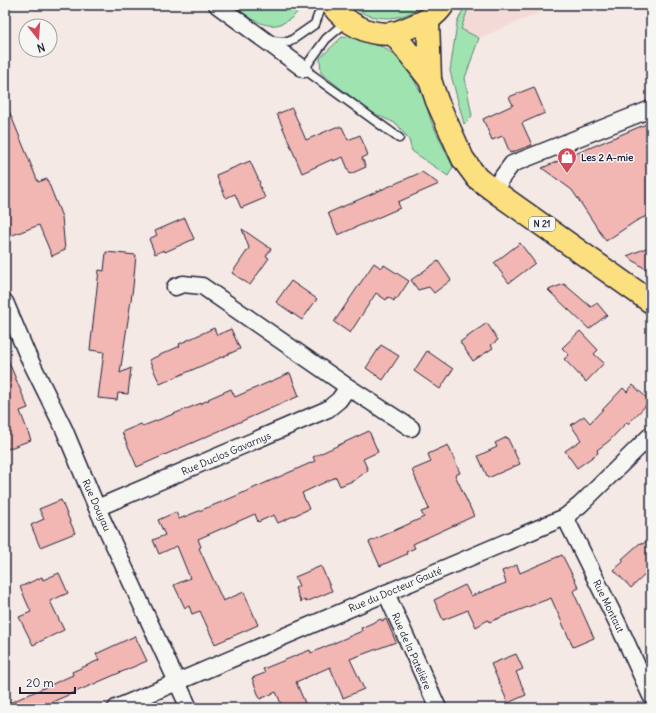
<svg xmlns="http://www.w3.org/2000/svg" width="656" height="713" font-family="Delius,sans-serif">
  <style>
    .built { fill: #f4dad6 }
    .green { fill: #9fe4b0; stroke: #608376 }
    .building { fill: #f2b7b3; stroke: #22223b }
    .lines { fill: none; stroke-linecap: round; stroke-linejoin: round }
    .lane-casing { stroke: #22223b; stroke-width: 11 }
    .street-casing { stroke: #22223b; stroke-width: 19 }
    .primary-casing { stroke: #22223b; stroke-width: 25 }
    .lane { stroke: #f6f6f2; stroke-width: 8 }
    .street { stroke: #f6f6f2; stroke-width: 16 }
    .primary { stroke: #fce080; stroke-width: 22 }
    .labels { text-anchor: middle; stroke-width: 3; stroke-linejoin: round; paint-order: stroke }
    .shield { fill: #f6f6f2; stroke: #626272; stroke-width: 1 }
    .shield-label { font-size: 9px; font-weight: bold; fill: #22223b }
    .poi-label { font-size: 10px; font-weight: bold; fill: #22223b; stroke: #f6f6f2; text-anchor: start }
    .street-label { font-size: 10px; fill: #22223b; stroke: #f6f6f2 }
  </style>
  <rect width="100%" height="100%" fill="#f5e9e5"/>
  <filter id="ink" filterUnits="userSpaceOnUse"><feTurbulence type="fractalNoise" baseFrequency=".025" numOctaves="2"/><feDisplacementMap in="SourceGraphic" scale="8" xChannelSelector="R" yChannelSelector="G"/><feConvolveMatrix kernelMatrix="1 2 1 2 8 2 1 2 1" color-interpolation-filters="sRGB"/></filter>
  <g filter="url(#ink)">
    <path class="built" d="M471,5h87l-79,33 -19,-9 8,-20z"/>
    <g class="green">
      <path d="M232,5h70c-3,5 -7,11 -12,14 -22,16 -40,-2 -58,-14z"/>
      <path d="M351,5h71c-15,14 -38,16 -57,9 -5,-2 -10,-6 -14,-9z"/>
      <path d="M465,5h6l-3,4 -7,20 18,9 -14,40 7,38 -8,8 -14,-53 7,-48z"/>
      <path d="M342,37l16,1 27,10 19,14 20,36 7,23 22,46 -5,9 -36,-25 -3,-11 -12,-16 -26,-12 -50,-39 -1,-15z"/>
    </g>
    <g class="building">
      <path d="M534,87l11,26 -23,10 10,22 -22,8 -7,-17 -11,4 -9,-21 30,-14 -4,-8z"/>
      <path d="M5,101l33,81 9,-3 15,38 3,33 -13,6 -13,-31 -34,13z"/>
      <path d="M292,108l14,32 30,-13h6l6,13 12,-5 8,20 -6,3 4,9 -16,7 -7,-17 -10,4v-2l-31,14 -25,-59z"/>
      <path d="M651,122v92l-15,7 -30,20 -34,-51 -30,-22z"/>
      <path d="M250,161l10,22 -1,1 6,14 -24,10 -6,-14 -9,4 -10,-23z"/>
      <path d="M422,172l17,12 -41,18 2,6 -62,27 -10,-22z"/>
      <path d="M185,218l9,21 -29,13 -1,-2 -9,4 -6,-15 8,-4 -2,-4z"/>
      <path d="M242,229l29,20 -5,7 3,2 -19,27 -18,-12 17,-25z"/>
      <path d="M520,243l15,20 -26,20 -15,-20z"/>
      <path d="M651,246v27l-24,-17z"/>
      <path d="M106,252l30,3 -3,32 -13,86 11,-5 -3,26 -10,-1 -1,7 -19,-2 6,-46 -14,-2 9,-80 5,1z"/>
      <path d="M438,261l13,19 -17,13 -5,-6 -11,3 -7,-10z"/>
      <path d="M374,263l7,5 3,-3 25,16 -12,18 -2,-1 -1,3 -6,-4 -2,3 -10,-7 -26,40 -16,-11z"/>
      <path d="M291,281l26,18 -15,21 -26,-18z"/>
      <path d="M564,284l27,23 6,-4 10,12 -18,14 -41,-39z"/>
      <path d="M487,323l11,17 -7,5 2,3 -20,13 -13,-19z"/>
      <path d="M214,328l3,7 14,-6 9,20 -80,35 -11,-24 31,-14 -1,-2z"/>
      <path d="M580,331l18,19 -4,4 10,9 -18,19 -22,-23 5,-4 -7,-7z"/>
      <path d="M381,345l18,11 -16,24 -17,-12z"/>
      <path d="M427,351l26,18 -13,20 -26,-18z"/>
      <path d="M5,353l23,55 -8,3 11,29 -26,10z"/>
      <path d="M290,373l9,23 -162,71 -15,-35 19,-8 2,2 66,-26 -1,-1 23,-10 4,8z"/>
      <path d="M633,385l17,16 -22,23 -1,-2 -18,19 -12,9 1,3 -21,15 -12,-17 16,-11 -10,-15 13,-9 6,7 33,-35 4,4z"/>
      <path d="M369,431l9,21 -15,7 5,11 -13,10 -15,6 -4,-9 -34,16 7,16 -31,14 -4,-8 -16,7 -3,-8 -57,25 3,8 -2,1 24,53 21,-9 14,33 -43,19 -15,-33 -8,3 -3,-8 -4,2 -11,-23 16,-7 -13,-32 -18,8 -6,-14 12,-5 -7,-15 18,-8 3,7 50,-20 86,-38 -2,-4z"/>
      <path d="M507,437l13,27 -32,14 -10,-22 19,-9 -2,-4z"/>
      <path d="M448,445l12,28 -5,2 19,41 -61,28 2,4 -9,4 1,2 -27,12 -11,-24 55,-25 -3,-5 8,-3 -17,-39 19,-8 -3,-8z"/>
      <path d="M61,500l14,33 -35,14 -9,-22 13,-6 -5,-10z"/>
      <path d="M651,536v33l-20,19 -17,-18 10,-9 -2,-2 18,-16 3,1z"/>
      <path d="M562,555l17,33 -6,3 21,47 -21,9 -22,-49 -62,24 -1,-2 -12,7 -8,-17 -25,10 -9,-20 31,-15 6,11 35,-13 -4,-12 15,-6 3,8z"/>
      <path d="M321,566l11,25 -26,11 -1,-2 -4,2 -6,-14 4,-2 -4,-9z"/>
      <path d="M59,573l9,20 -18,8 14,29 -31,15 -14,-28 12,-5 -11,-25 22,-10 1,3z"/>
      <path d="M381,619l1,2 4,-2 10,23 -46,17 14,30 -21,9 -13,-31 -34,15 9,21 -12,5h-10l-7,-16 -16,7 -8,-21 13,-5 -2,-4 47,-19 1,3 51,-22 -1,-3z"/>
      <path d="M135,636l12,25 -95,41 3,6h-50v-3l68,-30 -1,-3 27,-12 -3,-6z"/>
      <path d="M516,654l7,15 -7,3 10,23 -18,8 -17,-39z"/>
    </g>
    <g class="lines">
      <g class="lane-casing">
        <g id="lane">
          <path d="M347,21l-21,18 -22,30 95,69"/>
          <path d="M270,41l19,1 26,-18 7,-19"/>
        </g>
      </g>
      <g class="street-casing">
        <g id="street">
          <path d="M217,5l87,64"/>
          <path d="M497,193l3,-13 12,-16 139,-55"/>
          <path d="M175,287l8,-3 19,2 146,101 63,41"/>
          <path d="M5,302l22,52 37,75 33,79 92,200"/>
          <path d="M97,508l231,-99 11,-9 9,-13"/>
          <path d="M565,517l53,107 33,72"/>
          <path d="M386,593l52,115"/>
          <path d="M116,708l449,-191 15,-12 71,-70"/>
        </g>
      </g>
      <g class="primary-casing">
        <g id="primary">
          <path d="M332,5c13,18 38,32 61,28 7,-1 14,-5 20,-7 13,-5 22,-9 30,-21"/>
          <path d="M428,20l2,60"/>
          <path d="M393,33l37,47 7,21 26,58 14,19 20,15 154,109"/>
        </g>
      </g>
      <use href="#lane" class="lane"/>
      <use href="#street" class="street"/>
      <use href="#primary" class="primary"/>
    </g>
  </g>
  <defs>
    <g id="shop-pin" transform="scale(1)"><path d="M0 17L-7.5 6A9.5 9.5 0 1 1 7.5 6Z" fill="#d1495b" stroke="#f6f6f2"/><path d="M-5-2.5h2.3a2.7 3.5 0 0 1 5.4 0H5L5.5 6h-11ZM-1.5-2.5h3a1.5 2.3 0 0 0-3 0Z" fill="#fff"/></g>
  </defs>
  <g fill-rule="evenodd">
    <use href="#shop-pin" x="567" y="157"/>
  </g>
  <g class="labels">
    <rect class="shield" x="529" y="217" width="26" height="14" rx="3"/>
    <g class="shield-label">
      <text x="542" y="227">N 21</text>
    </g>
    <g class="poi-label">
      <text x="581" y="161">Les 2 A-mie</text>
    </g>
    <g class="street-label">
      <text transform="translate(226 453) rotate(-23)" y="4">Rue Duclos Gavarnys</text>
      <text transform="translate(97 505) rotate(66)" y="4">Rue Douyau</text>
      <text transform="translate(395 589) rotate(-23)" y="4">Rue du Docteur Gauté</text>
      <text transform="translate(609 606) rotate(64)" y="4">Rue Montaut</text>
      <text transform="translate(412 651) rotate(66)" y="4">Rue de la Patelière</text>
    </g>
  </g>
  <rect width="656" height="713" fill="none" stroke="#f6f6f2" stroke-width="20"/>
  <rect x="10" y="10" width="636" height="693" fill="none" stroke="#22223b" stroke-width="1.5" filter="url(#ink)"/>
  <g transform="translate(38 38) rotate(163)"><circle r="19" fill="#f6f6f2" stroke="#a1a1a9"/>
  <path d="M0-3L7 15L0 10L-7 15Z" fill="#d1495b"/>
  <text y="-6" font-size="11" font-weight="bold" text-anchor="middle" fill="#22223b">N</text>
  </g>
  <path d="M20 687v6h55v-6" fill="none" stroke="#22223b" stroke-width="2"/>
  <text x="26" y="687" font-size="12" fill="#22223b" stroke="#f6f6f2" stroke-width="3" paint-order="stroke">20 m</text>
</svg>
